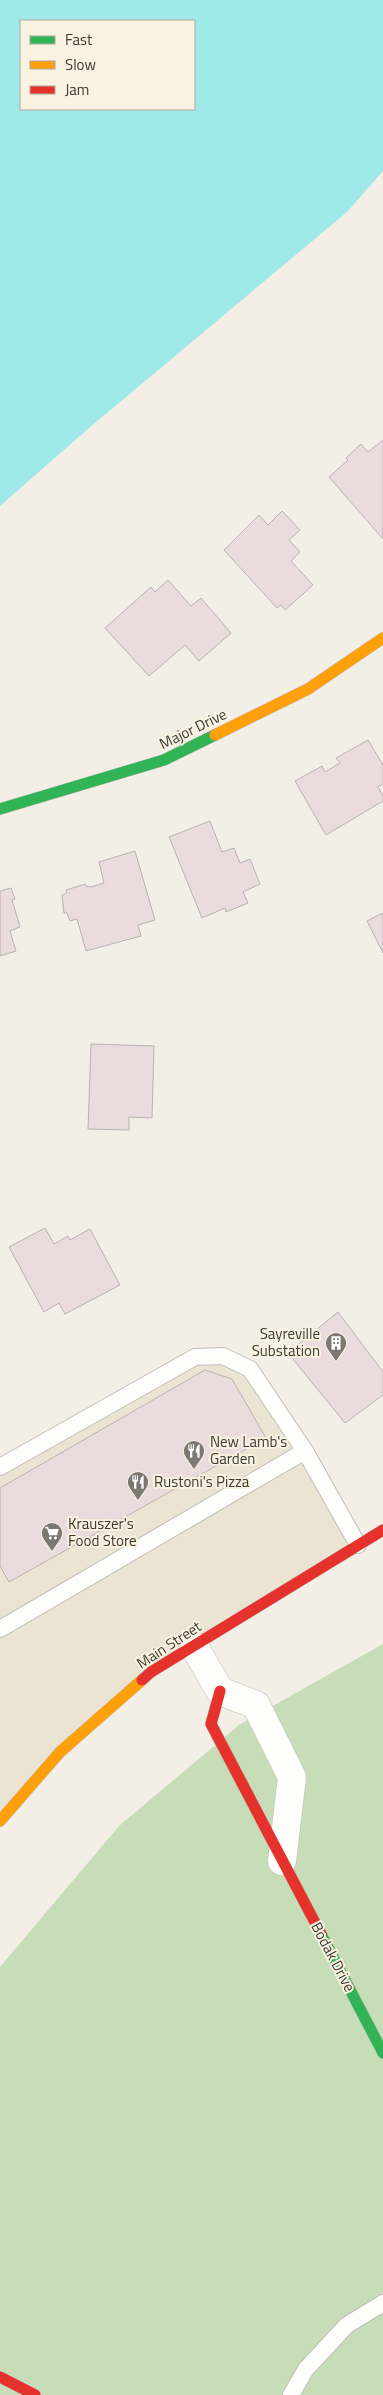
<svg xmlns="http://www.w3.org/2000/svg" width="383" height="2395" font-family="'Titillium Web',sans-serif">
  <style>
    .built { fill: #ebe4d3 }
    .green { fill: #c6ddb7 }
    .water { fill: #a0e9e9; fill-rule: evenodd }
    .building { fill: #eadcdd; stroke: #b8b2b0 }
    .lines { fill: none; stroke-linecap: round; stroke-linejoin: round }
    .lane-casing { stroke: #c2beb7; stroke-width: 18 }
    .street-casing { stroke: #c2beb7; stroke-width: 29 }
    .fast-casing { stroke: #c2beb7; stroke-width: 12 }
    .slow-casing { stroke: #c2beb7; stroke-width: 12 }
    .jam-casing { stroke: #c2beb7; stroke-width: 12 }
    .lane { stroke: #fdfdfb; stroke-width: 16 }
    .street { stroke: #fdfdfb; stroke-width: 28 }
    .fast { stroke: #30b455; stroke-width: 11 }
    .slow { stroke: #ff9f0a; stroke-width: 11 }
    .jam { stroke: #e5322d; stroke-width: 11 }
    .labels { text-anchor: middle; stroke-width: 4; stroke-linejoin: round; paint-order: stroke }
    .street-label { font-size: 15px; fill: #3d3a33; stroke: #f9f2e0 }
    .poi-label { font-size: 15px; fill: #3d3a33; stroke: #f9f2e0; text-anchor: start }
  </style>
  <rect width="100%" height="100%" fill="#f3efe6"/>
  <path class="built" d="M195,1357l55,12 108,176 -207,127 -151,149v-354z"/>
  <path class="green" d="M383,1644v751h-383v-428l119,-141 120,-101z"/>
  <path class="water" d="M0,0h383v171l-36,41 -258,216 -89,78zM21,21h173v88h-173z"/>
  <g class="building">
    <path d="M383,440v99l-54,-62 19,-17 -2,-2 15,-14 7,8z"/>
    <path d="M282,511l18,19 -11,10 11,12 -9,9 22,24 -28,25 -4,-5 -4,3 -53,-58 35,-35 9,10z"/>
    <path d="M168,580l23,26 10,-8 30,35 -32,28 -14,-16 -36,31 -44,-48 46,-41 4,5z"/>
    <path d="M368,740l15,25v19l-5,3 5,9v5l-57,34 -31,-54 27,-15 3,6 15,-9 -4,-5z"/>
    <path d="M210,821l12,31 12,-4 6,15 10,-4 10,25 -17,8 5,11 -22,9 -1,-4 -23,10 -33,-81z"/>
    <path d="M135,851l20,69 -17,5 3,11 -55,15 -9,-32 -7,2 -3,-8h-3l-2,-18 5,-2 -1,-3 19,-6 1,2 5,1 13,-4 -5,-21z"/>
    <path d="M11,888l4,11 -3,1 8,27 -10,4 6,20 -16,5v-65z"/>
    <path d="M383,913v40l-16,-32z"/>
    <path d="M91,1044l63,2 -2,72 -23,-1v13l-41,-1z"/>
    <path d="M45,1228l9,16 14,-8 2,4 20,-11 30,56 -55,29 -6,-11 -15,9 -35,-65z"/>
    <path d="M338,1312l45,60v23l-38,28 -57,-70z"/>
    <path d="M205,1370l27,9 34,59 -257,144 -9,-16v-78z"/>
  </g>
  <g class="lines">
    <g class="lane-casing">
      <g id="lane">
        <path d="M0,1467l195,-110 28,-1 27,13 55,82"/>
        <path d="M0,1629l305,-178 53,94"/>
        <path d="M291,2395l15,-26 41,-44 36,-22"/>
      </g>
    </g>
    <g class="street-casing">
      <path id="street" d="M194,1646l26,45 36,14 36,72 -10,84"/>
    </g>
    <g class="fast-casing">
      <g id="fast">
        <path d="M0,809l164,-49 51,-25"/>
        <path d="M321,1934l62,119"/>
      </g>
    </g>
    <g class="slow-casing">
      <g id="slow">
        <path d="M215,735l93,-46 75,-51"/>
        <path d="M0,1821l60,-69 82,-72"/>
      </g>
    </g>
    <g class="jam-casing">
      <g id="jam">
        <path d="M142,1680l9,-8 232,-142"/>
        <path d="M220,1691l-9,33 110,210"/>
        <path d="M0,2377l35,18"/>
      </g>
    </g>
    <use href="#lane" class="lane"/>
    <use href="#street" class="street"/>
    <use href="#fast" class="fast"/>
    <use href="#slow" class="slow"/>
    <use href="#jam" class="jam"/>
  </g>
  <defs>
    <g id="building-pin" transform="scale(1.125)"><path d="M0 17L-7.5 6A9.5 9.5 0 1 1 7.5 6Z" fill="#7d7972" stroke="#f9f2e0"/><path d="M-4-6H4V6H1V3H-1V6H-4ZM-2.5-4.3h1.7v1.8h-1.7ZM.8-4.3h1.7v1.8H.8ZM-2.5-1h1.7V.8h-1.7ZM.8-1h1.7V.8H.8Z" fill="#fff"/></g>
    <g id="restaurant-pin" transform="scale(1.125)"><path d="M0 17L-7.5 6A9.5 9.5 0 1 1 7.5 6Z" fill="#7d7972" stroke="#f9f2e0"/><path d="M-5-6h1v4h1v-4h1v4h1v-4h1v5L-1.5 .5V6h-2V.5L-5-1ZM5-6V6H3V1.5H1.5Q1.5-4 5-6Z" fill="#fff"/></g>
    <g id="supermarket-pin" transform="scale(1.125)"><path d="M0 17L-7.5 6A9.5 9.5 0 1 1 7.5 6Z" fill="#7d7972" stroke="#f9f2e0"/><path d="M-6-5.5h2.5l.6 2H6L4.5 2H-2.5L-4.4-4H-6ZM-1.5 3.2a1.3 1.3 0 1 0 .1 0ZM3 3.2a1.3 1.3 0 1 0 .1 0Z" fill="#fff"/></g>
  </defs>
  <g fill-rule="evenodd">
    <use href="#building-pin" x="336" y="1343"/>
    <use href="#restaurant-pin" x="194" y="1451"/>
    <use href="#restaurant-pin" x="138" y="1482"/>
    <use href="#supermarket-pin" x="52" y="1533"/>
  </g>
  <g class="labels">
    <g class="street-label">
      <text transform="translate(193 729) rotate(-26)" y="5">Major Drive</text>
      <text transform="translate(169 1645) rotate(-33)" y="5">Main Street</text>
      <text transform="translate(333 1957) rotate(62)" y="5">Bodak Drive</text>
    </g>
    <g class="poi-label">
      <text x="320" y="1339" text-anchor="end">Sayreville<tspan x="320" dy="17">Substation</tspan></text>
      <text x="210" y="1447">New Lamb's<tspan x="210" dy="17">Garden</tspan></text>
      <text x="154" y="1487">Rustoni's Pizza</text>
      <text x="68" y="1529">Krauszer's<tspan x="68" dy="17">Food Store</tspan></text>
    </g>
  </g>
  <rect x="20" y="20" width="175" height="90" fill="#f9f2e0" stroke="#aea89b"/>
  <rect x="30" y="36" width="25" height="8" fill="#30b455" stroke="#aea89b"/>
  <text x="65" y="45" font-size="15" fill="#3d3a33">Fast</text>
  <rect x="30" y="61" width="25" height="8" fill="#ff9f0a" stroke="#aea89b"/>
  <text x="65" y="70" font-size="15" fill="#3d3a33">Slow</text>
  <rect x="30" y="86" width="25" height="8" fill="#e5322d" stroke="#aea89b"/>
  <text x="65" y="95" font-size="15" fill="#3d3a33">Jam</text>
</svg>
